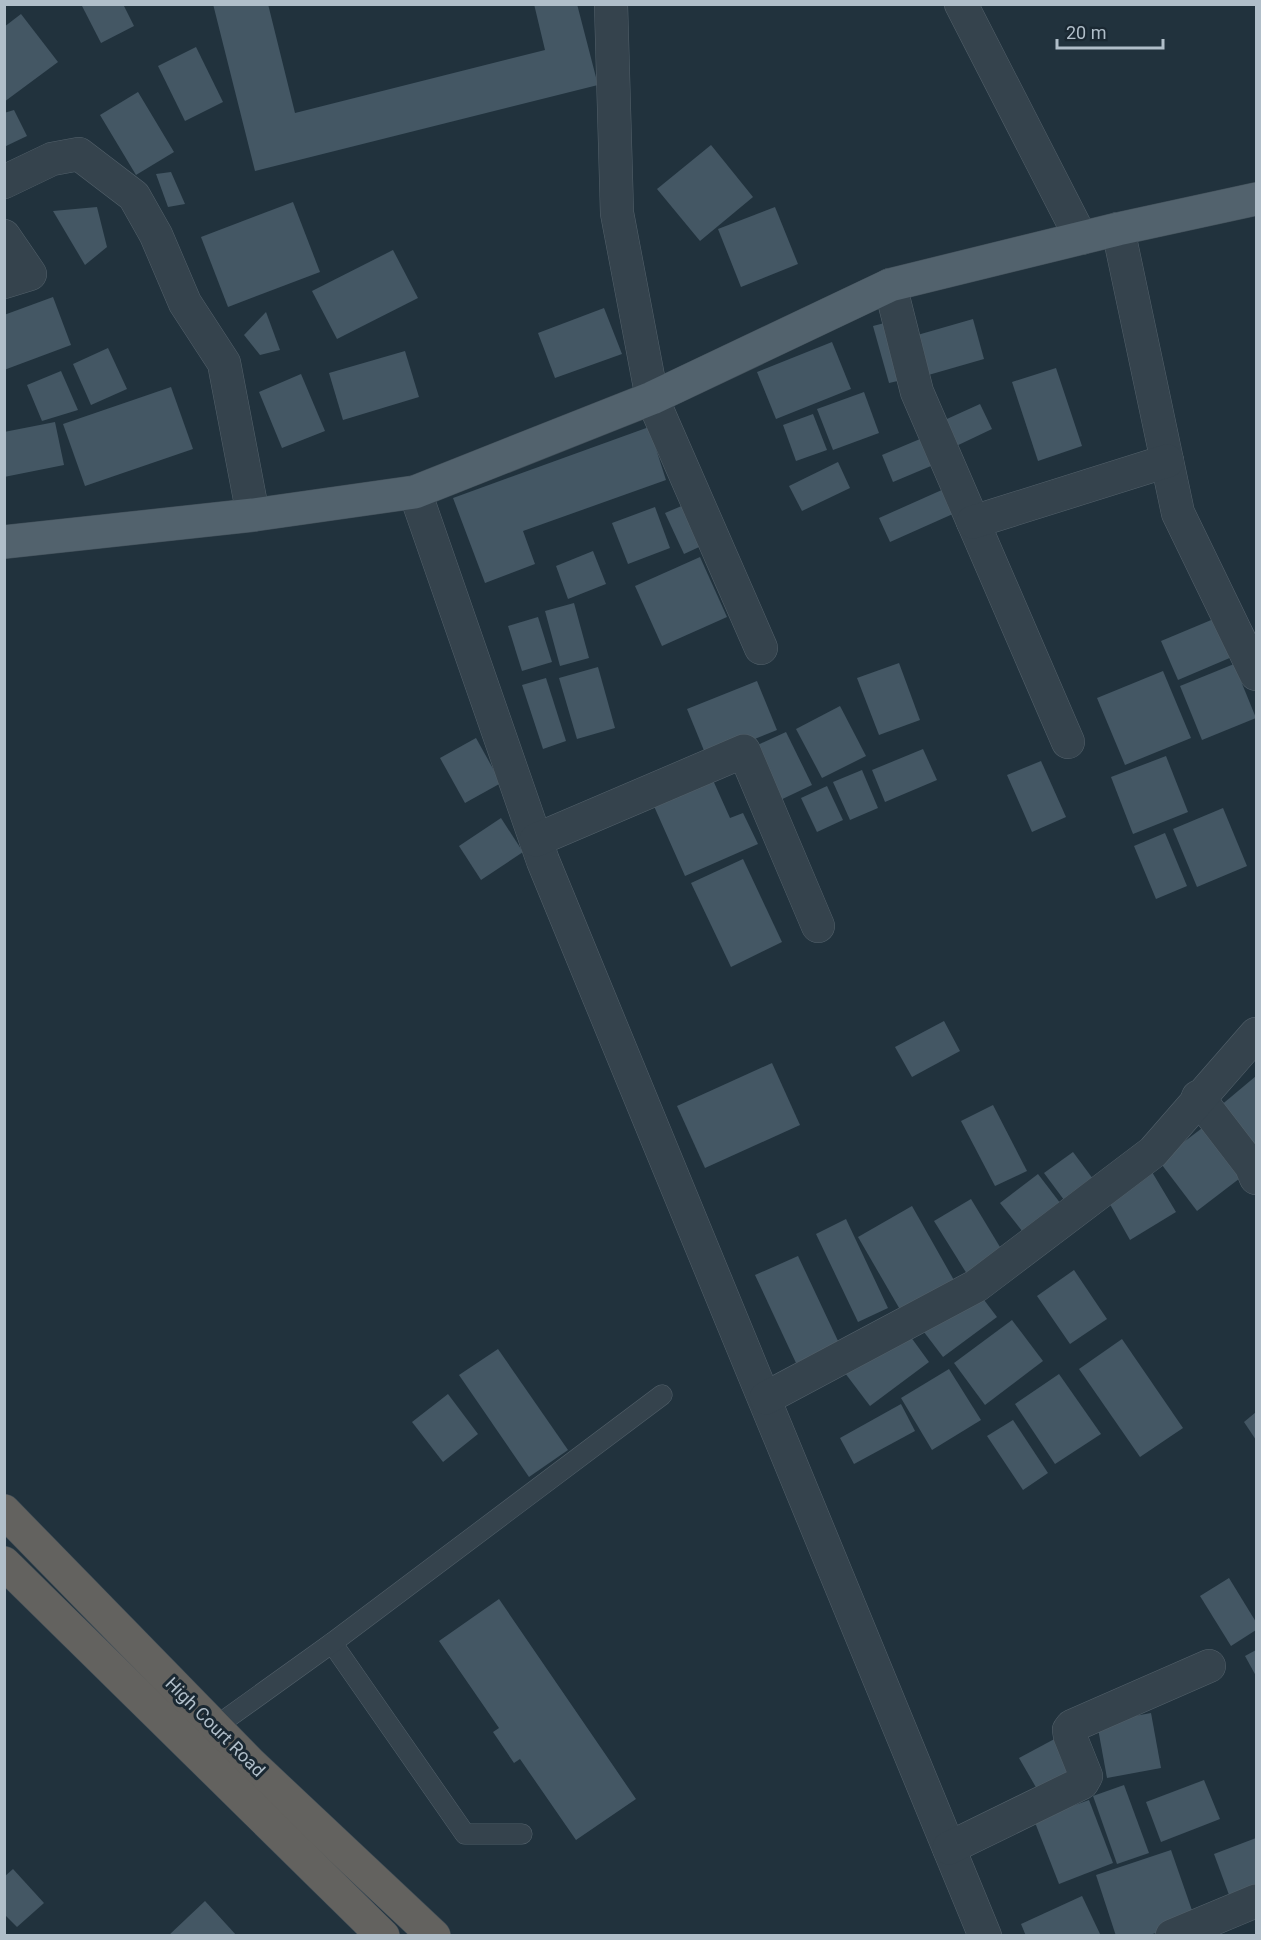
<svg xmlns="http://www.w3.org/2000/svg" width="1261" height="1940" font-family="Roboto,sans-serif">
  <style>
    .building { fill: #445764 }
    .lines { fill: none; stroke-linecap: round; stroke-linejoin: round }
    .service-casing { stroke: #53616b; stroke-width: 21 }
    .minor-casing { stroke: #53616b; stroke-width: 34 }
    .primary-casing { stroke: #414f59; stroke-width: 34 }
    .trunk-casing { stroke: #404e58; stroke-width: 34 }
    .service { stroke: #35434d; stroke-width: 20 }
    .minor { stroke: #35434d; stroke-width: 33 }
    .primary { stroke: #52626d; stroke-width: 33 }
    .trunk { stroke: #63625f; stroke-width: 33 }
    .labels { text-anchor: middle; stroke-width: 6; stroke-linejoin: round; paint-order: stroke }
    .street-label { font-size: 18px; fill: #b0bec9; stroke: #1a2832 }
  </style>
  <rect width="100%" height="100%" fill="#21323d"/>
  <g class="building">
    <path d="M81,4h42l11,22 -33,17z"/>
    <path d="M213,4h55l27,109 250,-63 -11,-46h43l21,81 -343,86z"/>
    <path d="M21,14l37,48 -54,40v-75z"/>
    <path d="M196,47l27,55 -38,19 -27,-55z"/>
    <path d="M138,92l36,60 -38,23 -36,-60z"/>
    <path d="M14,110l13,26 -23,11v-34z"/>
    <path d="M711,145l42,52 -53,44 -43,-52z"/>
    <path d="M171,172l14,32 -17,3 -12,-33z"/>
    <path d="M293,202l27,70 -92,35 -27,-70z"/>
    <path d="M97,207l10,40 -22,18 -32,-54z"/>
    <path d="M775,207l23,57 -57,23 -23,-58z"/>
    <path d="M393,250l25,48 -81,41 -25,-48z"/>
    <path d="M53,297l18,48 -67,25v-55z"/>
    <path d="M604,308l18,46 -67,24 -17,-45z"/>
    <path d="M266,312l14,38 -20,5 -16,-20z"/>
    <path d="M973,319l11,40 -66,19 -11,-40z"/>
    <path d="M896,320l15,58 -22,5 -16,-57z"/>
    <path d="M832,342l19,47 -75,30 -19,-47z"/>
    <path d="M108,348l19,41 -36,16 -18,-41z"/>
    <path d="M405,351l14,46 -76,23 -14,-47z"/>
    <path d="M1056,368l26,78 -44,15 -26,-79z"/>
    <path d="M61,371l17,39 -36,11 -15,-36z"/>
    <path d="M301,374l24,57 -43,17 -23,-56z"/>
    <path d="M171,387l22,62 -108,37 -22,-62z"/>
    <path d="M864,392l15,41 -46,17 -16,-41z"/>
    <path d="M980,404l12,25 -42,20 -12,-26z"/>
    <path d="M813,414l14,36 -31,11 -13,-36z"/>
    <path d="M55,422l9,43 -60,12v-45z"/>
    <path d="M649,427l17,53 -143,51 12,33 -50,19 -32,-85z"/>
    <path d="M920,439l11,27 -38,16 -11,-27z"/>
    <path d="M838,462l12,26 -48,23 -13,-25z"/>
    <path d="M953,485l11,24 -74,33 -11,-24z"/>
    <path d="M691,502l19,40 -26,12 -19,-41z"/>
    <path d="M655,507l15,41 -42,16 -16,-41z"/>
    <path d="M593,551l13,33 -38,15 -12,-33z"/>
    <path d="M700,557l27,60 -65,29 -27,-60z"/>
    <path d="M574,603l15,55 -29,8 -15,-55z"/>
    <path d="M538,617l14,45 -30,9 -14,-45z"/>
    <path d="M1216,618l16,39 -54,23 -17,-39z"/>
    <path d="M899,663l21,57 -41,15 -22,-57z"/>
    <path d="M1234,664l22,54 -54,22 -22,-54z"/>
    <path d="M598,667l17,61 -38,11 -18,-61z"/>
    <path d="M1163,671l28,67 -66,27 -28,-67z"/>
    <path d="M546,678l20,63 -23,8 -21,-64z"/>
    <path d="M757,681l20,49 -70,28 -20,-49z"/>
    <path d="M840,706l26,50 -44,22 -26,-49z"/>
    <path d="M786,732l26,53 -38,18 -25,-54z"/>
    <path d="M476,738l25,45 -36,20 -25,-45z"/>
    <path d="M923,749l14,31 -52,22 -13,-32z"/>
    <path d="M1166,756l22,56 -55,22 -22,-57z"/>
    <path d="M1041,761l25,56 -34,15 -25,-57z"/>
    <path d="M862,770l16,38 -28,12 -17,-38z"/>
    <path d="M712,778l18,40 13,-5 15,31 -73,32 -32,-72z"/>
    <path d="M827,786l16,34 -26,12 -16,-34z"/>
    <path d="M1223,808l24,58 -50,21 -24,-58z"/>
    <path d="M501,818l22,34 -42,28 -22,-34z"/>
    <path d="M1165,833l22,53 -31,13 -22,-53z"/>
    <path d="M743,859l39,83 -51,25 -40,-84z"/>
    <path d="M944,1021l16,30 -48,26 -17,-30z"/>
    <path d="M772,1063l28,62 -95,43 -28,-62z"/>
    <path d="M1256,1076v71l-43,-35z"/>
    <path d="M993,1105l34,66 -32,15 -34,-65z"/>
    <path d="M1210,1122l38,50 -51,39 -38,-50z"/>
    <path d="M1073,1152l26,35 -29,21 -26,-35z"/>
    <path d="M1152,1172l24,40 -46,28 -23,-41z"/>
    <path d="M1038,1174l26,34 -38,28 -26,-33z"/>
    <path d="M971,1199l32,53 -36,22 -33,-53z"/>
    <path d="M912,1206l43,76 -53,31 -44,-76z"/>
    <path d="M846,1219l42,89 -30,14 -42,-88z"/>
    <path d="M798,1256l41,87 -43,20 -41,-88z"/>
    <path d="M1074,1270l33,49 -37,25 -33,-48z"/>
    <path d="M978,1292l19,25 -54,40 -19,-25z"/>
    <path d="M1012,1320l31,41 -58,44 -31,-42z"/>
    <path d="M905,1329l24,33 -59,44 -25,-33z"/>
    <path d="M1122,1339l61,89 -43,29 -61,-88z"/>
    <path d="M498,1349l70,101 -39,27 -70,-102z"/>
    <path d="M949,1369l32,51 -49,30 -31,-52z"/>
    <path d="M1059,1374l42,60 -46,30 -40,-60z"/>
    <path d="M448,1394l30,40 -35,28 -31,-40z"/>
    <path d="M901,1404l14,27 -61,33 -14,-26z"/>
    <path d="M1256,1412v28l-12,-18z"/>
    <path d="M1013,1420l35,53 -25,17 -36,-54z"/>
    <path d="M1229,1578l27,44v8l-25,16 -31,-50z"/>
    <path d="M499,1599l137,200 -60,41 -56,-81 -6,4 -21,-31 6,-4 -60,-87z"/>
    <path d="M1256,1650v26l-11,-20z"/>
    <path d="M1151,1713l10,55 -54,10 -10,-55z"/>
    <path d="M1060,1736l21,38 -40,22 -22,-38z"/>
    <path d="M1204,1780l16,39 -59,23 -15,-40z"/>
    <path d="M1124,1785l25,68 -32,11 -24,-68z"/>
    <path d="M1089,1800l24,63 -54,21 -25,-64z"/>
    <path d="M1256,1838v55l-24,10 -18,-49z"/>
    <path d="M1171,1850l24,69 -48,17h-31l-20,-61z"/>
    <path d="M13,1869l31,34 -27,24 -13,-13v-37z"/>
    <path d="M1082,1896l19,40h-75l-5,-12z"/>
    <path d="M205,1901l32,35h-69z"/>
  </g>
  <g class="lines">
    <g class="service-casing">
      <g id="service">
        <path d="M332,1643l133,191h57"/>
        <path d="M215,1727l117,-84 330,-248"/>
      </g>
    </g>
    <g class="minor-casing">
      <g id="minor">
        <path d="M611,4l6,209 35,185 109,250"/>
        <path d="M961,4l120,234"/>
        <path d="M4,182l48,-23 27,-5 55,42 22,39 29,68 39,60 29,152"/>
        <path d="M1118,229l60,284 78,161"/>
        <path d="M4,236l26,38 -26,8"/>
        <path d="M890,285l27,107 151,350"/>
        <path d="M415,492l128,369 442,1075"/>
        <path d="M973,522l194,-61"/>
        <path d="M536,840l208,-89 74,175"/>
        <path d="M1198,1097l53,69 5,12"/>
        <path d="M766,1398l210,-112 177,-134 103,-118"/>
        <path d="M949,1848l133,-65 4,-7 -16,-40 -1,-6 3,-4 137,-60"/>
        <path d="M1172,1936l84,-35"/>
      </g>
    </g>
    <g class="primary-casing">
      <path id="primary" d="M4,542l249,-27 162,-23 237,-94 238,-113 228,-56 138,-30"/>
    </g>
    <g class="trunk-casing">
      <g id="trunk">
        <path d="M4,1511l246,252 184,173"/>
        <path d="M4,1563l379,373"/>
      </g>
    </g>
    <use href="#service" class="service"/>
    <use href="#minor" class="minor"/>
    <use href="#primary" class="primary"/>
    <use href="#trunk" class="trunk"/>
  </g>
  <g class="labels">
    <g class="street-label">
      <text transform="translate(215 1727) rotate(45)" y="6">High Court Road</text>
    </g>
  </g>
  <rect width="1261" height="1940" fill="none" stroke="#b0bec9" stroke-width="12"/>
  <path d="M1057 39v9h106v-9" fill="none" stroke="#b0bec9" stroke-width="3"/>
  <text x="1066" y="39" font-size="18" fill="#b0bec9" stroke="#1a2832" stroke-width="4.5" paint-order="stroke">20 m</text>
</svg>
